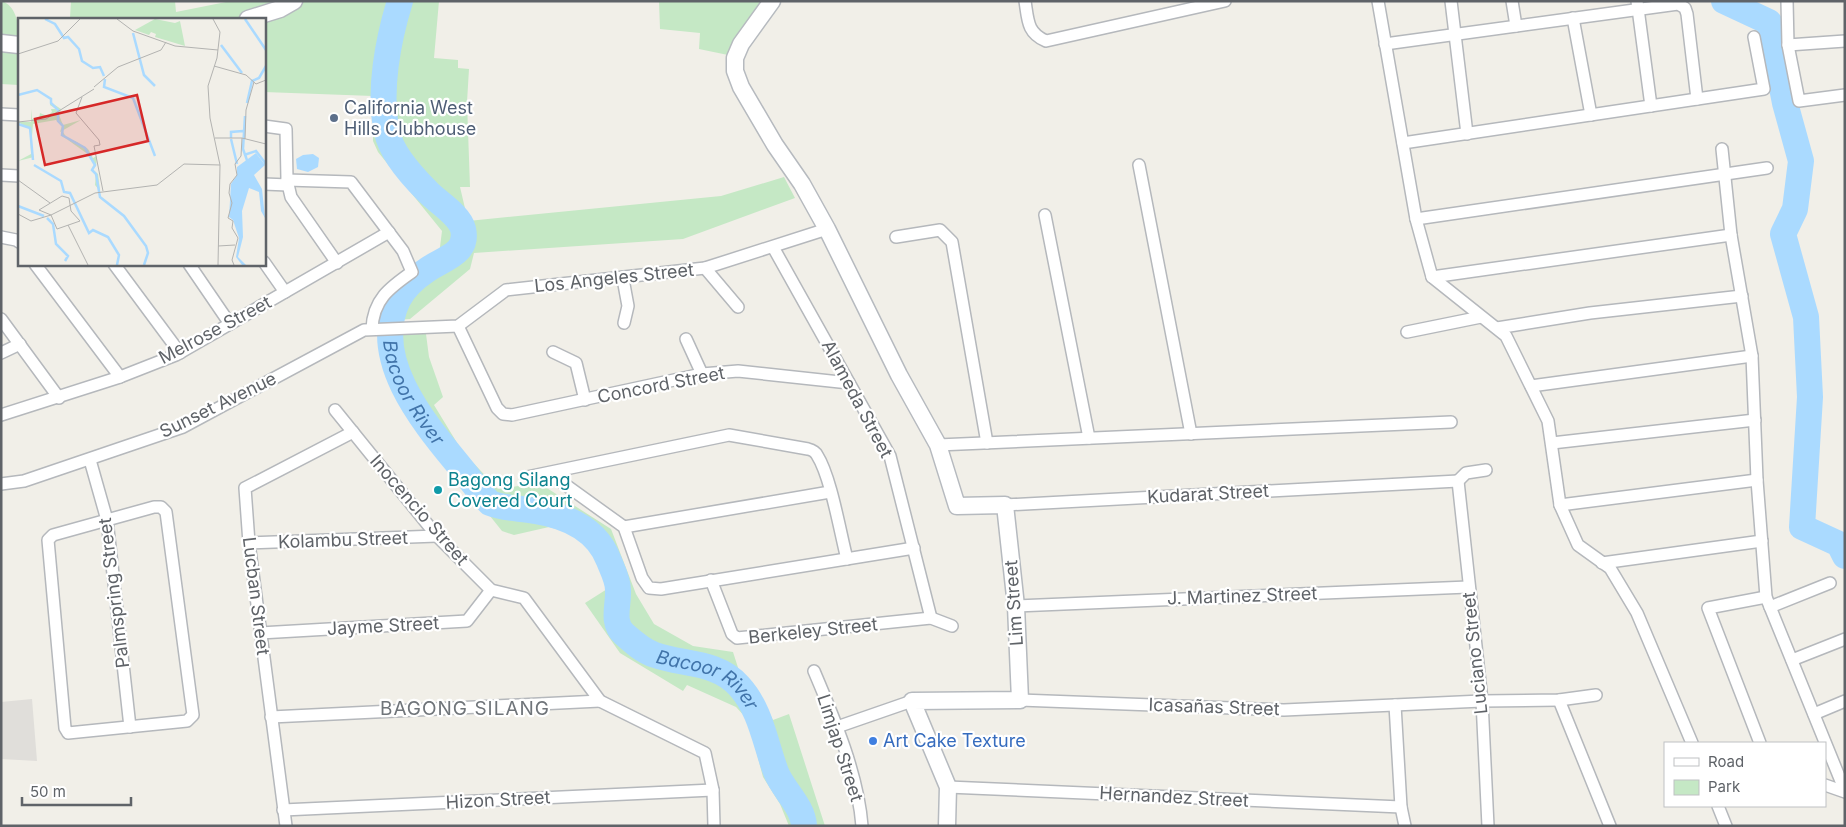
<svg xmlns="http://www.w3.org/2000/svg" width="1846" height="827" font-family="Inter,sans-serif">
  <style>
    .industrial { fill: #e0deda }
    .green { fill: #c5e8c5 }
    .water { fill: #aadaff }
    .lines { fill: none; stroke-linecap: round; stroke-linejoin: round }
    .river { stroke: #aadaff; stroke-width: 26 }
    .street-casing { stroke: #b5b8bc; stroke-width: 14 }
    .secondary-casing { stroke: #b6babf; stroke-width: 19 }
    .street { stroke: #fff; stroke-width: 11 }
    .secondary { stroke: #fff; stroke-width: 16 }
    .service-dot { fill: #5c6f8a; stroke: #fff; stroke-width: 2 }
    .culture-dot { fill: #0f9aa8; stroke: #fff; stroke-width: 2 }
    .shop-dot { fill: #3f7fe0; stroke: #fff; stroke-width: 2 }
    .labels { text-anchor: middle; stroke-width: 4.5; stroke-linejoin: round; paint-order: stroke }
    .service-label { font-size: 18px; fill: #4e5e75; stroke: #fff; text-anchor: start }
    .street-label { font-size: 18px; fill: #5f6368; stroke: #fff }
    .culture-label { font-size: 18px; fill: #0d838f; stroke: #fff; text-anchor: start }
    .shop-label { font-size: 18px; fill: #366cbe; stroke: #fff; text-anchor: start }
    .water-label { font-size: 19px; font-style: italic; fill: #4174aa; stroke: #fff }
    .neighbourhood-label { font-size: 19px; letter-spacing: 1px; fill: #70757a; stroke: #fff }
    .inset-river { fill: none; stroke: #aadaff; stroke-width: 2.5 }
    .inset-road { fill: none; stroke: #b3b3b1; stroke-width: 1 }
    .view { fill: #d62828; fill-opacity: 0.15; stroke: #d62828; stroke-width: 2.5 }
    .inset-edge { fill: none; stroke: #5f6368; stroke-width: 2.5 }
  </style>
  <rect width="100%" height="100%" fill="#f1efe8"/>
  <path class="industrial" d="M32,699l5,62 -36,-2v-57z"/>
  <g class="green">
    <path d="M2,1c25,9 17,61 17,84l-18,-1z"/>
    <path d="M71,1h104l1,11 55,-11h208l-5,57 24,2v8l11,1 -2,33 3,85h-10l8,34 253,-25 63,-19 11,21 -112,41 -209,14 -4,16 -60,50 -27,2c7,-36 28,-46 56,-66l3,-24 -64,-79 -5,-11v-45l-109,-4v-73h-227l33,-1z"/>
    <path d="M659,1h106l-37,54 -29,-6 1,-16 -40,-4z"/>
    <path d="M409,333l17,1 3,23 14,40 -9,8 28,46 36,38 41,-6 72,46 25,65 18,30 39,22 40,6 9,28 22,23 9,17 16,-6 36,112h-36l-9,-22 -17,-27 -15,-57 -12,-13 -49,-22 -4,6 -63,-38 -35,-50 30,-19 -17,-34 -31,-18 -18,-5 -35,8 -12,-4 -68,-85 -42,-63 -7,-24 -3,-24z"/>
  </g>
  <path class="water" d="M313,154l6,4 -1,9 -10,5 -11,-3 -1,-10 7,-4z"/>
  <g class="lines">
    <g class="river">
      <path id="s1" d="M400,1c-12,39 -22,91 -13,131 4,21 25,44 40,59 10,11 32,23 36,38 6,25 -21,30 -36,41 -12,8 -23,18 -29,30 -29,60 28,125 63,168 10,12 18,24 29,35 15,6 30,5 45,8 32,5 62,18 74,50 4,10 9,19 9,29 1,15 -7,32 6,44 9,8 19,17 31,21 28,10 62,6 84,31 22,24 26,57 37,86 7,18 27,34 28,54"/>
      <path d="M1724,1l45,21 16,81 16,58 -6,48 -12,25 23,83 4,80 -8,130 37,17 6,12"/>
    </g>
    <g class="street-casing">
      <g id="street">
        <path d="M1025,1c3,19 2,32 21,40l179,-40"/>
        <path d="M1378,1l38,218 16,58 74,59 42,85 12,84 18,40 32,23 27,45 55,130"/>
        <path d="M1451,1l16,133"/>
        <path d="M1512,1l4,25"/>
        <path d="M1637,1l14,105"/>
        <path d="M1787,1l1,44 11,56 46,-6"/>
        <path d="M1573,18l18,97"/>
        <path d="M1385,44l293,-40 7,4 2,6 10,85"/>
        <path d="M1788,45l57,-4"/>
        <path d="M1,114l18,1"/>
        <path d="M264,126l22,3 1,51 4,17 46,66"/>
        <path d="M1403,143l361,-54 -10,-52"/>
        <path d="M1722,149l9,86 21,121 5,124 9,117 79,194"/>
        <path d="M1139,165l52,269"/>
        <path d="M1,175l18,1"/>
        <path d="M287,180l64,2 52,69 9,21c-23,16 -39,28 -40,57"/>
        <path d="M264,184l24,1"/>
        <path d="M1045,215l44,223"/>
        <path d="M1416,219l351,-51"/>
        <path d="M1,237l15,3 3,2"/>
        <path d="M896,237l44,-7 12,12 35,201"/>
        <path d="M773,247l117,209 41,162"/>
        <path d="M264,262l21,30"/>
        <path d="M35,264l85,113"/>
        <path d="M114,264l66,89"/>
        <path d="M189,264l41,60"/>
        <path d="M705,268l33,39"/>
        <path d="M1432,277l299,-42"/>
        <path d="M623,279l5,27 -4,17"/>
        <path d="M1,319l58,79"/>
        <path d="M458,326l39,82 6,6 9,1 190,-41 36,-3 111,12"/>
        <path d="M1497,328l93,-15 152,-17"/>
        <path d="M1407,332l74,-15"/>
        <path d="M686,339l16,35"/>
        <path d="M553,352l23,11 9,37"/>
        <path d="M1,353l19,-9"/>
        <path d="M1531,386l221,-30"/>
        <path d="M335,410l102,126 54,54 33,8 76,103 105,52 8,37 1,36"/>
        <path d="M1,415l119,-38 56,-22 213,-123"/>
        <path d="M1552,443l203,-23"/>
        <path d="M938,445l513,-23"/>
        <path d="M90,460l17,60 23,207"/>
        <path d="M549,473l75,54 18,51 7,10 12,1 253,-41"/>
        <path d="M527,477l202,-42 79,14c4,1 7,2 9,6 14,22 23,77 30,104"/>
        <path d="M1458,481l24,220 6,125"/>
        <path d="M1458,481l8,-8 20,-3"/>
        <path d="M1,484l23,-3 159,-54 181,-97 94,-4 48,-36 199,-22 122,-39"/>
        <path d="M1005,505l453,-24"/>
        <path d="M1560,505l197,-25"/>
        <path d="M154,507h7l5,5 27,203 -6,6 -119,12 -3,-5 -17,-188 5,-5z"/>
        <path d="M624,527l206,-35"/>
        <path d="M249,543l188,-7"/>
        <path d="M1602,563l160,-22"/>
        <path d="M711,580l21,54 5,4 194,-20 21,8"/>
        <path d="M1016,606l452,-19"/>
        <path d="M1770,607l60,-24"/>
        <path d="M260,633l207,-12 24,-31"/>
        <path d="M1792,660l53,-21"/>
        <path d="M814,671c20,47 44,103 48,155"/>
        <path d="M1020,700l264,10 198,-9 77,-1 37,-5"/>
        <path d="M1559,700l51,126"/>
        <path d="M1395,705l6,102 4,19"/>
        <path d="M1814,714l31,-13"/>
        <path d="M271,717l329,-16"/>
        <path d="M837,727l75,-26"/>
        <path d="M1760,743l-52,-135 58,-11"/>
        <path d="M1825,785l20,7"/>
        <path d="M948,787l453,20"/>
        <path d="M1718,806l8,20"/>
        <path d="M283,810l430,-20"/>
        <path d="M286,826l-37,-283 -4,-55 108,-56"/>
      </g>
    </g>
    <g class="secondary-casing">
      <g id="secondary">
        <path d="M772,1l-31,43 -6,14v13l6,16 34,58 27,39 25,45 72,146 39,70 19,61 48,-1 11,101 4,94 -108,1 36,86 -1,39"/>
        <path d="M248,19l32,-10 14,-8"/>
        <path d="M1,43l18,2"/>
      </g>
    </g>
    <use href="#street" class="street"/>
    <use href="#secondary" class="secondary"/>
  </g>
  <circle class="service-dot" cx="334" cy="118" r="5"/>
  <circle class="culture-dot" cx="438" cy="490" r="5"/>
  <circle class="shop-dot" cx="873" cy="741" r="5"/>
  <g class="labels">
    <g class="service-label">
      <text x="344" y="114">California West<tspan x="344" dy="21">Hills Clubhouse</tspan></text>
    </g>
    <g class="street-label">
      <text transform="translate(614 278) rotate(-6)" y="6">Los Angeles Street</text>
      <text transform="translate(215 330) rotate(-28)" y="6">Melrose Street</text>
      <text transform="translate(661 385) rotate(-11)" y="6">Concord Street</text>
      <text transform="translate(857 399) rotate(62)" y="6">Alameda Street</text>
      <text transform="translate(218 405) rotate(-26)" y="6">Sunset Avenue</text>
      <text transform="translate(1208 494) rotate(-3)" y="6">Kudarat Street</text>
      <text transform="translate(419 510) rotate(49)" y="6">Inocencio Street</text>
      <text transform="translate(343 540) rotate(-2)" y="6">Kolambu Street</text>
      <text transform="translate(114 593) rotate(-97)" y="6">Palmspring Street</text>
      <text transform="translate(256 596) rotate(83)" y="6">Lucban Street</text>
      <text transform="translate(1242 596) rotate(-2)" y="6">J. Martinez Street</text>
      <text transform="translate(1014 603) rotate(-94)" y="6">Lim Street</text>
      <text transform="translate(383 626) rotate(-3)" y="6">Jayme Street</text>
      <text transform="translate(813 631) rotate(-6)" y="6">Berkeley Street</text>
      <text transform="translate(1475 653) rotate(-96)" y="6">Luciano Street</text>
      <text transform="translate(1214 707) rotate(2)" y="6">Icasañas Street</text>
      <text transform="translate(840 748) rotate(72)" y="6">Limjap Street</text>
      <text transform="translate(1174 797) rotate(3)" y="6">Hernandez Street</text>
      <text transform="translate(498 800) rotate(-3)" y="6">Hizon Street</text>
    </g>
    <g class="culture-label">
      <text x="448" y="486">Bagong Silang<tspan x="448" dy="21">Covered Court</tspan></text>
    </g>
    <g class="shop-label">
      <text x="883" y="747">Art Cake Texture</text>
    </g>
    <g class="water-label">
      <text dy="7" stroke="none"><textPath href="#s1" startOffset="459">Bacoor River</textPath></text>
      <text dy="7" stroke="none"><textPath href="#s1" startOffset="909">Bacoor River</textPath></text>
    </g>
    <g class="neighbourhood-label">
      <text x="465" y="715">BAGONG SILANG</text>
    </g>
  </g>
  <g transform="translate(18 18)">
    <rect width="248" height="248" fill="#f1efe8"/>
    <path d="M137,1l20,4 5,-2 5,25 -30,-9 1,-3 -5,-2 -2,3 -14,-5zM33,79l1,6 9,6 -2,6 4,10 18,-5 -21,12 2,-6 -6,-6 -23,4 -2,24 3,9 -16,4 13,-7 -1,-25 -12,-7h13v-13l1,10h7l1,-6 7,3 5,-4 -1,-3h5l-6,-4zM45,114l5,8 7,1 13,8 5,9 4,-2 -1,10 -4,3 6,5 2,17 -5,-6 1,-11 -5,-4 3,-5 -5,-10 -28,-20z" fill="#c5e8c5"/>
    <path d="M238,135l9,12 -11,10 8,14 3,29 -4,-7 -2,-19 -10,-4 -7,23 1,26 -5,20 8,8h-4l-6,-8 3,-19 -6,-18 -4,-3 2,-33 6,-9v-8z" fill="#aadaff"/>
    <path class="inset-river" d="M27,1l10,5 9,14 4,-1 11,12 3,12 11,7 7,-1 4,9M227,1l21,31M115,15l11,42 11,11M203,27l21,28M87,61l-1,8 29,11 22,58M0,77l19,-5 14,9v4l7,7v11l5,5 -1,9 23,13 10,17 -3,5 4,4 4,23 24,19 22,30 2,7 -4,12M229,85l5,-22 7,-3 7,-12M227,98l-2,33 5,14M0,106l12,4 3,32M213,120v-6l12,-1M213,121l6,25M226,137l12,-4 10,13M16,147l27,16 3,11 6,1 19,40 4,-3 15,7 11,18 -2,10M0,188l26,10M29,200l6,6 3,20 12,12 -3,5"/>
    <path class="inset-road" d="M99,1l16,12 42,15 43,4M195,1l7,13 -3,26 -9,28 2,32 10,47 -2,100M0,36l40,-13 22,-22M196,48l32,9 10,9 10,-4M76,69l24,-20 43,-17 5,-8M64,79l-6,16 23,27 1,5 -6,1 9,45M0,104l28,-3 48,-30M197,120h27l24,6M227,121l1,-29 8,-28M0,162l32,23M44,178l7,2 2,13 9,10 -23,8 -6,-14 -12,-5zM0,196l13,7 20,-6M33,197l44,-22 62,-8 27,-21 36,1M50,207l20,40M200,228l17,-1M216,247l-2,-5 6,-22 -6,-10 1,-7 -5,-3 4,-15 -3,-10 1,-9 7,-9 -2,-11 6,-8 1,-18"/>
    <path class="view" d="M119,77l11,46 -103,24 -10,-46z"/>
    <rect width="248" height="248" class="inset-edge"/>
  </g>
  <rect width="1846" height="827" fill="none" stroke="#5f6368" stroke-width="5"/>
  <rect x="1664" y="742" width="162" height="65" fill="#ffffff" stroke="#bfc1c3"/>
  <rect x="1674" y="758" width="25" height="8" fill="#ffffff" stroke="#bfc1c3"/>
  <text x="1708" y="767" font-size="15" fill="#5f6368">Road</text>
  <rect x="1674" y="780" width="25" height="15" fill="#c5e8c5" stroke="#bfc1c3"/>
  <text x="1708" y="792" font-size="15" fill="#5f6368">Park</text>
  <path d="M22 797v8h109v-8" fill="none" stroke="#5f6368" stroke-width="2.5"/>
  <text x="30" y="797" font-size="15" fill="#5f6368" stroke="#ffffff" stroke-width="4" paint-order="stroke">50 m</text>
</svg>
